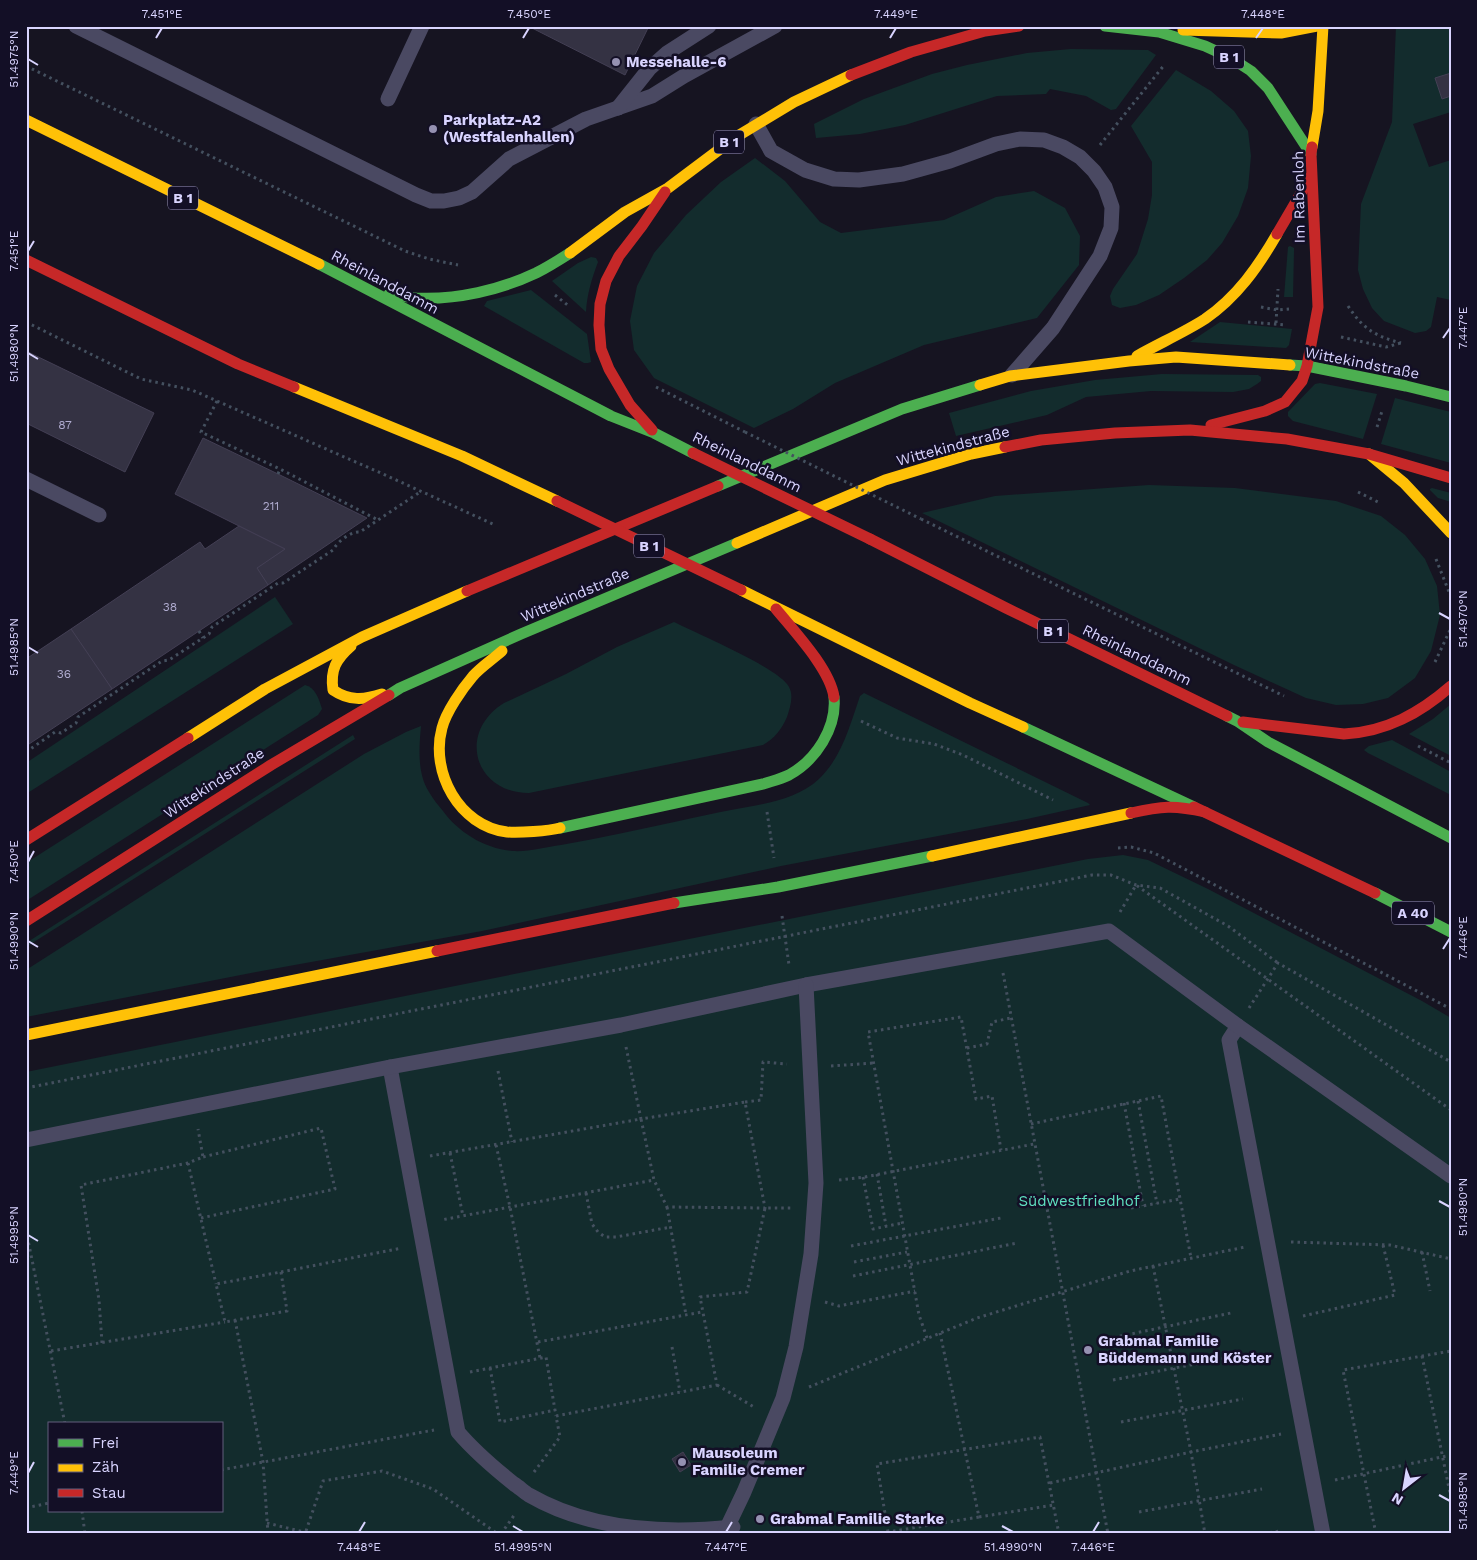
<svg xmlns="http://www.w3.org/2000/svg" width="1477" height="1560" font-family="'Work Sans',sans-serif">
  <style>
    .green { fill: #132c2d; fill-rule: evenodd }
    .building { fill: #343243; stroke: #433f54 }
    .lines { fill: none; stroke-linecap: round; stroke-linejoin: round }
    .path { stroke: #44505f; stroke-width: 3; stroke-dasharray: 2.5 4; stroke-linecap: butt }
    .lane { stroke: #4a4962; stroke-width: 15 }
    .fast { stroke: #4caf50; stroke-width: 11 }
    .slow { stroke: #ffc107; stroke-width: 11 }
    .jam { stroke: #c62828; stroke-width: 11 }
    .path-bridge { stroke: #44505f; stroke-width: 3; stroke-dasharray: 2.5 4; stroke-linecap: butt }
    .jam-bridge { stroke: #c62828; stroke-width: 11 }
    .ticks { fill: none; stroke: #d9d4ff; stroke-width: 2 }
    .poi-dot { fill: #9591b1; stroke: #130f26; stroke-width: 2 }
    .labels { text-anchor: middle; stroke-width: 5; stroke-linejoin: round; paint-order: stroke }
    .number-label { font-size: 12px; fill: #b0acd0 }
    .shield { fill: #130f26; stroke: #9e99be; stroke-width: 1 }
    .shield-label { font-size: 14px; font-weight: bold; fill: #d9d4ff }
    .poi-label { font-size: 15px; font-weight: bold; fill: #d9d4ff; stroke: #130f26; text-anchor: start }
    .street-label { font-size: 15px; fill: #d9d4ff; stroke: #130f26 }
    .park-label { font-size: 15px; fill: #5fe0c0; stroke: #130f26 }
    .neatline { fill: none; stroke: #d9d4ff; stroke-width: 2 }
    .ticks-label { font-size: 12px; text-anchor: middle; fill: #d9d4ff }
  </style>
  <rect width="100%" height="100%" fill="#161421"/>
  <g class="green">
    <path d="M1396,26h55v86l-38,12 16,43 22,-7v89l-2,1 2,5v45l-14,-3 -6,30 -5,4 -11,2 -31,-12 -12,-13 -9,-19 -5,-19 3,-66 31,-82z"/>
    <path d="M1071,49l77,1 8,5 -40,54 -5,1 -25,-14 -36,-7 -4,5 -49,2 -92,29 -45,9 -44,4 -2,-14 50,-25 68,-25 35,-9 60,-12z"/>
    <path d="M1176,70l35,21 23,20 14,20 3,25 -3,32 -10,28 -16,27 -15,17 -23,18 -25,17 -23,10 -16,3 -8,-3 -2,-9 3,-7 24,-35 11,-35 4,-24v-33l-21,-36z"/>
    <path d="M755,158l30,23 35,41 21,11 103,-13 52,-23 38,-6 31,17 15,28 -1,29 -42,53 -113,27 -89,38 -42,26 -39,19 -100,-50 -20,-28 -4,-29 7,-35 17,-33 32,-38 35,-33z"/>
    <path d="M1290,246l4,2v2l-1,47h-9l4,-50z"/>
    <path d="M591,257l5,1 2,4c-6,16 -11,32 -12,50l-34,-31 26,-18z"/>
    <path d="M531,290l56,44 4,28 -3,1h-4l-100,-57 3,-5z"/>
    <path d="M1220,322l72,7 -3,16 -3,3 -96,-6z"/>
    <path d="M1162,374l96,1 3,2v4l-4,3 -8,5 -16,3 -82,-1 -65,6 -39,18 -91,21 -7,-23 82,-22 64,-11z"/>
    <path d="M1320,383l57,11 -14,45 -70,-18 -5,-5v-4l27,-28z"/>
    <path d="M1395,398l56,14v51l-70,-19z"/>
    <path d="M1149,485l86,3 101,13 45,15 24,19 20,24 12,27 3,29 -9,36 -16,27 -27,20 -25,6 -27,1 -30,-7 -72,-33 -312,-152 73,-17z"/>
    <path d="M1432,488l19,5v9l-13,-4 -8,-8v-1z"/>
    <path d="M275,597l18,27 -267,170v-31z"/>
    <path d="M674,622c22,11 107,47 115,65 5,9 1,21 -2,30 -6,13 -12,21 -24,28l-234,48c-55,0 -72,-61 -25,-90l62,-29 51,-27z"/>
    <path d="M305,685c10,2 14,14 17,24l-4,6 -292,186v-38z"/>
    <path d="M864,693l224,110 2,2 -63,14 -246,47 -299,65 -226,41 -230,45v-47l338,-216 42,-22 15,-6c-2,22 -4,47 8,66 4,7 9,13 14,19 15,21 42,38 70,40 15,1 33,-4 48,-6 40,-7 79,-16 118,-24 18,-4 35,-8 52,-11 31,-6 64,-9 88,-31 23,-22 31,-54 41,-83z"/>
    <path d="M1451,704v52l-42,-22 24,-15z"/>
    <path d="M353,735l2,4 -329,208v-4z"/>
    <path d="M1392,740l59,32v23l-83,-42 -4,-3 5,-4z"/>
    <path d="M1123,855l25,5 60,29 214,112 29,17v516h-1425v-462l1062,-213zM49,1424h172v87h-172z"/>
  </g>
  <g class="building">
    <path d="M528,26h121l-24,49z"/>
    <path d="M1451,73v23l-9,3 -7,-21z"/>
    <path d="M26,351l128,62 -29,59 -99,-49z"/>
    <path d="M203,438l75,36 89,44 -99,67 -11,-17 28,-19 -110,-55z"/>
    <path d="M239,526l46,23 -28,19 11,17 -156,104 -41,-60 129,-87 5,7z"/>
    <path d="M71,629l41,60 -86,57v-87z"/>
    <path d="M683,1452l8,13 -11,7 -8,-13z"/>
  </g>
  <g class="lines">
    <g class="path">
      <path d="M26,66l379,185 24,8 29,6"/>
      <path d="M1100,145l65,-81"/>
      <path d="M555,295l15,12"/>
      <path d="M1348,306c15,23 27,30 53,37"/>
      <path d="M1261,307l16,3 12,-1"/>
      <path d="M26,322l115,57 51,11 191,84 112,51"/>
      <path d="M1248,322l38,3"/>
      <path d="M1276,323l2,-34"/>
      <path d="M1341,337l45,10 15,-4"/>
      <path d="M656,387l89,45"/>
      <path d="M217,401l-16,31 79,37 98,51"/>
      <path d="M1377,427l5,-16"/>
      <path d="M278,474l2,-5"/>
      <path d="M1358,492l22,11"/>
      <path d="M921,519l363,177"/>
      <path d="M1436,559l15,38v8"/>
      <path d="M199,631l4,7"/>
      <path d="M1435,662l16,-34"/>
      <path d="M861,721l36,17 37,6 29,11 90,45"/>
      <path d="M1418,746l33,17"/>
      <path d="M26,752l29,-20 6,1 15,-10 2,-6 84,-56 7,-1 40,-26 3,-7 66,-44h5l50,-33c4,-8 18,-19 27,-18l60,-40"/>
      <path d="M767,812l7,46"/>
      <path d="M1118,848l13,-1 23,6 297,156"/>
      <path d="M1120,912l16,-27 315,225"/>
      <path d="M782,916l7,49"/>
      <path d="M1003,973l105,561"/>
      <path d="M1249,1008l29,-45 173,99"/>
      <path d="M626,1047l15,72 104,-17 20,106 -98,-1 -13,-27"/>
      <path d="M967,1048l20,-4 5,-22 19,-4"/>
      <path d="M831,1066l43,-3"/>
      <path d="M498,1071l14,71"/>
      <path d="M26,1088l1066,-213h19l25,10 24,3 68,38 50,37"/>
      <path d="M1138,1101l19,103"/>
      <path d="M745,1102l16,-2 2,-38 24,2"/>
      <path d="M1124,1103l19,103"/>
      <path d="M1031,1124l130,-28 30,162"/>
      <path d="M496,1145l14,62 30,151"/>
      <path d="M450,1153l13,63"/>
      <path d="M430,1156l211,-37 13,61 -213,40"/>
      <path d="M188,1163l28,121"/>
      <path d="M877,1174l9,52"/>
      <path d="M863,1177l10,52 29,-6"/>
      <path d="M839,1180l26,-3 169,-33"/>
      <path d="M586,1193l6,31 6,8 7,5h11l55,-10"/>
      <path d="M667,1207l19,108"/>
      <path d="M1131,1208l49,-9"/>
      <path d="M201,1218l134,-29 -14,-61 -118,29"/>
      <path d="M26,1230l39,194"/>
      <path d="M1291,1242l99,3 61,14"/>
      <path d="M851,1246l150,-28"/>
      <path d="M1422,1252l8,39"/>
      <path d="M854,1262l53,-10"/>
      <path d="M1153,1266l38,186 90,-18"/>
      <path d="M281,1272l6,39 -62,11 -9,-38z"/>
      <path d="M281,1272l121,-24"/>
      <path d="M853,1276l164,-33"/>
      <path d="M825,1302l14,4 76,-15"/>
      <path d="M1303,1316l92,-21 -12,-50"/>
      <path d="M235,1320l28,142 5,72"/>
      <path d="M927,1338l-8,-23 -51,-283 93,-15 15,82 16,-3 9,54"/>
      <path d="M1107,1339l124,-26"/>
      <path d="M538,1342l164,-30"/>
      <path d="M102,1343l-3,-43 -18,-115 107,-22 15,-6 -5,-28"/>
      <path d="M672,1347l8,45"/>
      <path d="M51,1351l174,-29"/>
      <path d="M1422,1356l29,142"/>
      <path d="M490,1368l10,54 55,-12"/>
      <path d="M470,1372l76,-15 10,59"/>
      <path d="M1113,1380l134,-26"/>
      <path d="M717,1385l37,22"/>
      <path d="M809,1387l168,-69 153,-47 115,-24"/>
      <path d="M1121,1422l122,-23"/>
      <path d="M221,1470l213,-40"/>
      <path d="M534,1472l26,-35 -4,-21 161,-31 -17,-88 47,-5 18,-84h27"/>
      <path d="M1335,1480l116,-25"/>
      <path d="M1050,1483l141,-31 14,82"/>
      <path d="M26,1508l23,-5"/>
      <path d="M82,1511l3,23"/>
      <path d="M1139,1512l123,-23"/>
      <path d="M979,1517l75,-12"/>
      <path d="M267,1523l45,11"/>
      <path d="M306,1531l17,-50 59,-10 51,18 65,45"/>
      <path d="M888,1532l-11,-68 163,-27 19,97"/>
      <path d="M889,1533l-1,-1 91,-15 -39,-184"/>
      <path d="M501,1534l14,-20"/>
      <path d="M1263,1534l16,-3"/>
      <path d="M1376,1534l-33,-164 108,-19"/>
    </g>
    <g class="lane">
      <path d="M76,26l340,169 15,6h13l15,-3 13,-6 37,-33 77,-40 66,-23 32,-20 91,-50"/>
      <path d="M388,99l34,-73"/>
      <path d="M618,108l31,-39 18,-16 42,-27"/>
      <path d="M756,124l15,27 34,19 29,9 25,1 44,-6 47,-13 46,-17 24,-5 24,1 19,7 17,10 14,14 11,16 7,20 -1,21 -11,28 -47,72 -41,47"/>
      <path d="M26,479l73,36"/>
      <path d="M1238,1026l-9,14 94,494"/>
      <path d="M390,1067l68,365c17,20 36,36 56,52 5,3 10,8 15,11 62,36 136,39 204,32"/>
      <path d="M26,1140l364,-73 231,-42 185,-40 303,-54 129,95 213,150"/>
      <path d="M724,1534l20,-42 39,-94 13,-51 15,-93 5,-71 -10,-198"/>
    </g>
    <g class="fast">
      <path d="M1105,26l54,6 46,14 26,12 20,13 17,17 43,66"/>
      <path d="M319,264l292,152 43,17 39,20"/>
      <path d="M389,294c9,1 18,3 27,4 41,2 84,-8 120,-25 12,-6 23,-13 34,-20"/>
      <path d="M1290,365l17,1 99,20 45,11"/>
      <path d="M718,486l184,-77 78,-24"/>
      <path d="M389,695l11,-7 121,-54 216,-91"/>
      <path d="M1227,716l10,5 31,21 183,96"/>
      <path d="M1023,727l171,80"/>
      <path d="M560,828l203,-44c9,-3 18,-5 26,-9 27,-15 48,-47 45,-78"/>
      <path d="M1375,893l76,39"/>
      <path d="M674,903l104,-16 154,-31"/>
    </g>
    <g class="slow">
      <path d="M1183,30l98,3 36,-7"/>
      <path d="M26,120l293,144"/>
      <path d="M1312,147l6,-36 5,-85"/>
      <path d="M570,253l55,-41 43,-24 68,-51 58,-35 57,-27"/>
      <path d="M1137,356c21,-12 48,-24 68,-37 32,-22 53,-52 72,-85"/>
      <path d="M980,385l30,-9 119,-15 47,-4 114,8"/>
      <path d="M294,387l168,69 95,45"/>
      <path d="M1369,454l35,29 47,50"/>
      <path d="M737,543l148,-63 86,-26 34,-7"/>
      <path d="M741,590l229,113 53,24"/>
      <path d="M351,646c-15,13 -21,24 -18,44 16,11 31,10 49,4"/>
      <path d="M502,651c-9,8 -21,16 -29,25 -11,13 -27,36 -31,52 -12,44 17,98 65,104 12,1 41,-1 53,-4"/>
      <path d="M188,738l77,-49 97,-52 105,-46"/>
      <path d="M932,856l199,-43"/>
      <path d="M26,1035l411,-84"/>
    </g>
    <g class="jam">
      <path d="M851,75l60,-23 74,-21 34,-5"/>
      <path d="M1277,234l34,-58"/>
      <path d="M26,260l212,104 56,23"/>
      <path d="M1211,425l54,-14 20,-9 17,-21 5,-15 11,-59 -7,-153 1,-7"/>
      <path d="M652,430l-22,-25 -21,-36 -8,-20 -2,-24 1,-21 6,-23 13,-25 23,-30 23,-34"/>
      <path d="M1005,447l36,-7 74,-7 75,-3 97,9 82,15 82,24"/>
      <path d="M870,539l136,69 221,108"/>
      <path d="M467,591l251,-105"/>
      <path d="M776,609c18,22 54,60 58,88"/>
      <path d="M1243,722l101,12c42,-2 76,-21 107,-48"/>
      <path d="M1194,807l181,86"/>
      <path d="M1131,813c31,-7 43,-8 74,-1"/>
      <path d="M26,840l162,-102"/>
      <path d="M26,921l245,-156 118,-70"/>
      <path d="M437,951l237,-48"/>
    </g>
    <path class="path-bridge" d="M745,432l176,87"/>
    <g class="jam-bridge">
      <path d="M693,453l177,86"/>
      <path d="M557,501l184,89"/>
    </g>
  </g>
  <path class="ticks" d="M156,38l6,-10M523,38l6,-10M890,38l6,-10M1256,38l7,-10M28,59l10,6M28,251l6,-10M1443,338l7,-10M28,353l10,6M1439,613l11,6M28,647l10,6M28,862l6,-11M28,941l10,6M1443,949l7,-11M1439,1201l11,6M28,1235l10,6M28,1473l6,-11M1439,1495l11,6M513,1526l10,6M1002,1526l11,6M359,1532l6,-10M726,1532l6,-10M1093,1532l6,-10"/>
  <g class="poi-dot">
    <circle cx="616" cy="62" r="5"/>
    <circle cx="433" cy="129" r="5"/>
    <circle cx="1088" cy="1350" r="5"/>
    <circle cx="682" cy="1462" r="5"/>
    <circle cx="760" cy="1519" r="5"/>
  </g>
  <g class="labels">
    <g class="number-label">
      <text x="65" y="429">87</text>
      <text x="271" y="510">211</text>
      <text x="170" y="611">38</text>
      <text x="64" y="678">36</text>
    </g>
    <g class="shield">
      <rect x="1214" y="45.5" width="30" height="23" rx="4"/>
      <rect x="714" y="130.5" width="30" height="23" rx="4"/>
      <rect x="168" y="186.5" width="30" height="23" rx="4"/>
      <rect x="634" y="534.5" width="30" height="23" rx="4"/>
      <rect x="1038" y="619.5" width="30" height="23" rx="4"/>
      <rect x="1392" y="901.5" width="42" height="23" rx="4"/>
    </g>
    <g class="shield-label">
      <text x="1229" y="62">B 1</text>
      <text x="729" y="147">B 1</text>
      <text x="183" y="203">B 1</text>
      <text x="649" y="551">B 1</text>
      <text x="1053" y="636">B 1</text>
      <text x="1413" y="918">A 40</text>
    </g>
    <g class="poi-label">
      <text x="626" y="67">Messehalle-6</text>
      <text x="443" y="125">Parkplatz-A2<tspan x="443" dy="17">(Westfalenhallen)</tspan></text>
      <text x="1098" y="1346">Grabmal Familie<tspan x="1098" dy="17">Büddemann und Köster</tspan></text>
      <text x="692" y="1458">Mausoleum<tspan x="692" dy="17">Familie Cremer</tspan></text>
      <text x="770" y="1524">Grabmal Familie Starke</text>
    </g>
    <g class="street-label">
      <text transform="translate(1299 197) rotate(-91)" y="5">Im Rabenloh</text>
      <text transform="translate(385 282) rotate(28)" y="5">Rheinlanddamm</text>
      <text transform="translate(1362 363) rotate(11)" y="5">Wittekindstraße</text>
      <text transform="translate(953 446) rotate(-15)" y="5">Wittekindstraße</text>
      <text transform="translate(747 462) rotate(26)" y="5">Rheinlanddamm</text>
      <text transform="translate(575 595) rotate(-23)" y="5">Wittekindstraße</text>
      <text transform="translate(1137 655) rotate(26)" y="5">Rheinlanddamm</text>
      <text transform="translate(214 783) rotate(-33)" y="5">Wittekindstraße</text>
    </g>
    <g class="park-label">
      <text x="1079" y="1206">Südwestfriedhof</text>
    </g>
  </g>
  <rect width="1477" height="1560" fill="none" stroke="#130f26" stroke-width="55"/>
  <rect x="48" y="1422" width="175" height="90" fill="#130f26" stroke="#625e7d"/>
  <rect x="58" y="1439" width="25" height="8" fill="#4caf50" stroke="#625e7d"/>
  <text x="92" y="1448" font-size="15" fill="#d9d4ff">Frei</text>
  <rect x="58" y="1464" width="25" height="8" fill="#ffc107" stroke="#625e7d"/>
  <text x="92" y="1472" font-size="15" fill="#d9d4ff">Zäh</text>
  <rect x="58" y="1489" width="25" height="8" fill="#c62828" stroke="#625e7d"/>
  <text x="92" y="1498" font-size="15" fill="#d9d4ff">Stau</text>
  <g transform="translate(1404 1488) rotate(211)" stroke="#130f26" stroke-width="4" paint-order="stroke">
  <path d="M0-4L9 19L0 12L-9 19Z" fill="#d9d4ff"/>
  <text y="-8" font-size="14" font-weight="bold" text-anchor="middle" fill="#d9d4ff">N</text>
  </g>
  <rect x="28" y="28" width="1422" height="1504" class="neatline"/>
  <g class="ticks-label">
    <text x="162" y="18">7.451°E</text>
    <text x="529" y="18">7.450°E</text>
    <text x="896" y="18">7.449°E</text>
    <text x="1263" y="18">7.448°E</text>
    <text transform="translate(14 59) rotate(-90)" y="4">51.4975°N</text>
    <text transform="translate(14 251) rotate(-90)" y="4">7.451°E</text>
    <text transform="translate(1463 328) rotate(-90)" y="4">7.447°E</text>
    <text transform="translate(14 353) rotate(-90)" y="4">51.4980°N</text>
    <text transform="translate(1463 619) rotate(-90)" y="4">51.4970°N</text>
    <text transform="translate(14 647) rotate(-90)" y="4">51.4985°N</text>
    <text transform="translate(14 862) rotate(-90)" y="4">7.450°E</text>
    <text transform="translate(1463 938) rotate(-90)" y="4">7.446°E</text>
    <text transform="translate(14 941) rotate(-90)" y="4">51.4990°N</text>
    <text transform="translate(1463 1207) rotate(-90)" y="4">51.4980°N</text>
    <text transform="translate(14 1235) rotate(-90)" y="4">51.4995°N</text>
    <text transform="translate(14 1473) rotate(-90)" y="4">7.449°E</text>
    <text transform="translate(1463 1501) rotate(-90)" y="4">51.4985°N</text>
    <text x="359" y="1551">7.448°E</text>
    <text x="523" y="1551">51.4995°N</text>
    <text x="726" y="1551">7.447°E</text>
    <text x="1013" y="1551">51.4990°N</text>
    <text x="1093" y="1551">7.446°E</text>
  </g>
</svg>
